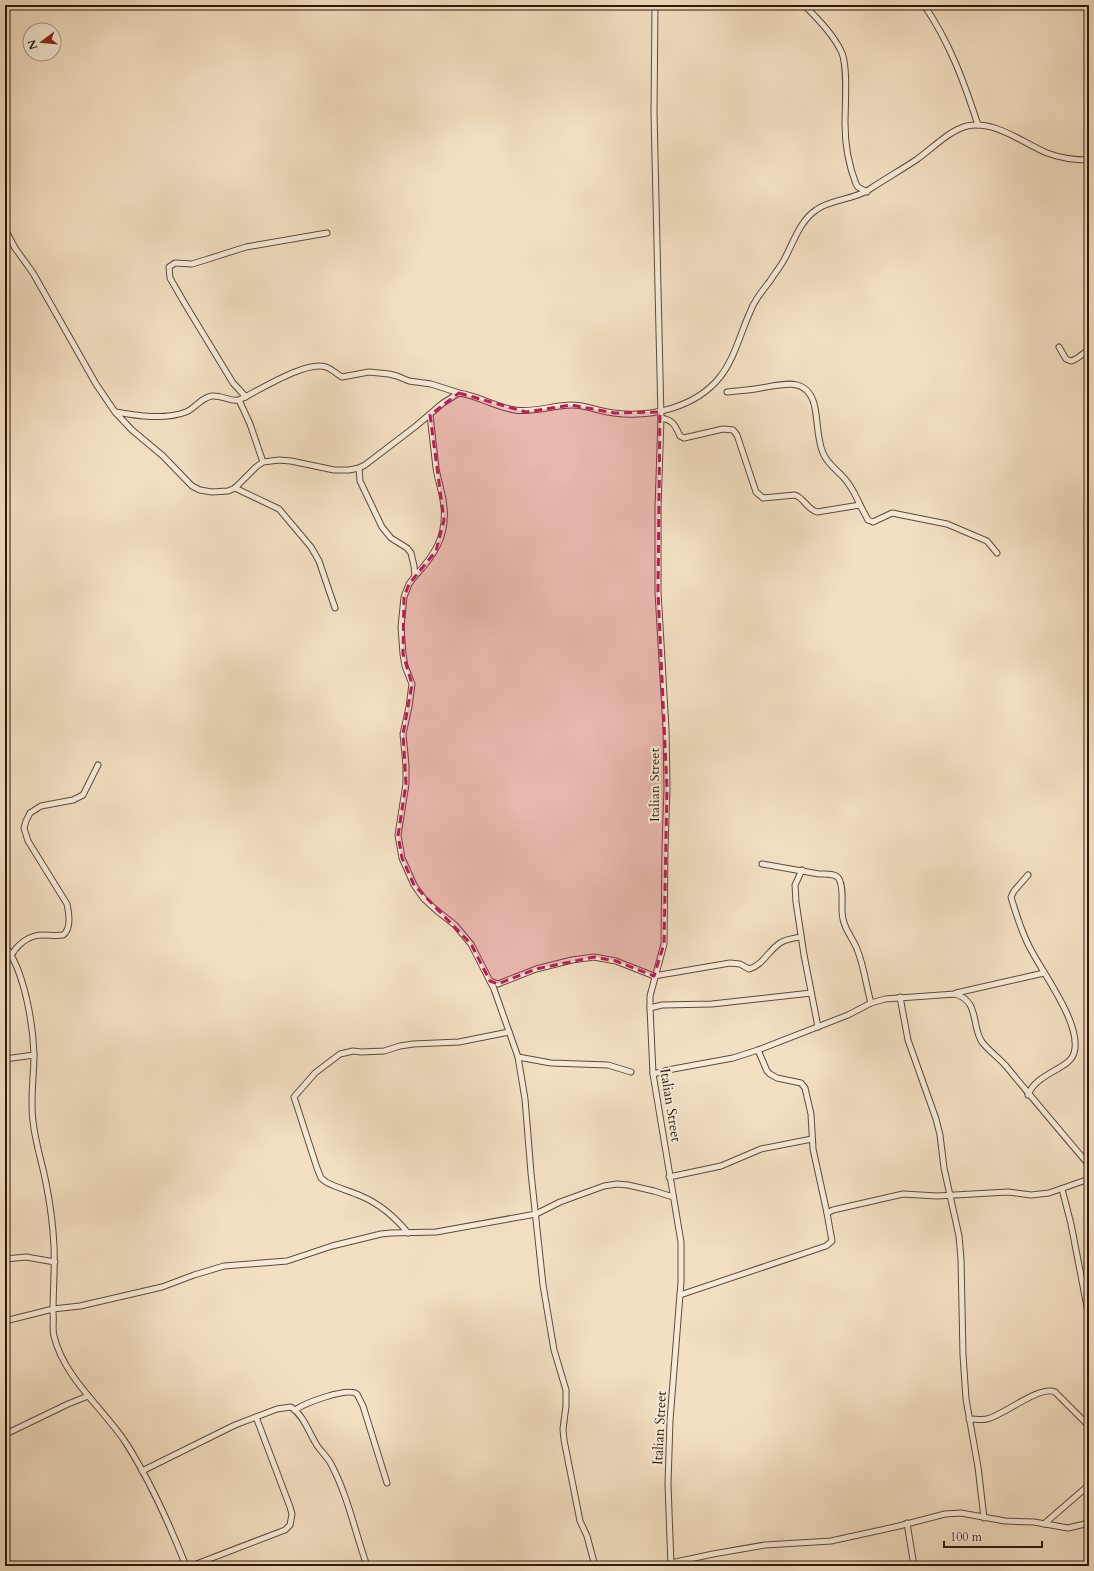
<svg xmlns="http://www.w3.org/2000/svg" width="1094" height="1571" font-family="Cardo,serif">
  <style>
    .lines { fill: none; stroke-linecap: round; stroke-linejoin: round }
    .street-casing { stroke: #5e4a39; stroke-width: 7 }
    .street { stroke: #f7ebd8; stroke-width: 5 }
    .marked { fill: #c2185b; fill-opacity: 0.2; stroke: #c2185b; stroke-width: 3; stroke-dasharray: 8 5; stroke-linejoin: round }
    .labels { text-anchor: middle; stroke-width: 4; stroke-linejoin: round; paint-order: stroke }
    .street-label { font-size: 14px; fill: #2c180b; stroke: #f7ebd8 }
  </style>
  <rect width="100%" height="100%" fill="#f3e0c3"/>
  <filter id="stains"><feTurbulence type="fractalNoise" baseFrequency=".005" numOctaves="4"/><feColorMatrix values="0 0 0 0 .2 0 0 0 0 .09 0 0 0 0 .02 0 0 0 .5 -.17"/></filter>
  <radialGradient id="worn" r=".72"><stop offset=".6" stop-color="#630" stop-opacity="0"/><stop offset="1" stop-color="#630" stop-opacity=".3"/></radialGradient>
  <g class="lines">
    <g class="street-casing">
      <g id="street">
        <path d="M655,5l-1,108 7,305 -3,90v84l8,137 1,59 -2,59 -1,97 -14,52v12l3,66 28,168v40l-11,138 -2,64 3,82"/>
        <path d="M804,5c13,13 30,30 38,48 6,16 3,52 3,71 0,19 4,42 11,60l2,3 9,5"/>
        <path d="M924,5c26,38 40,77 54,120"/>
        <path d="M5,229l10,19 18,25 63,111 19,28 17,18 31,26 29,30 8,4 12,2 16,-1 7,-3 21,-21 7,-5 16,-2 12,1 43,9h15l10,-2 6,-3 51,-39 27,-23 16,-10c20,3 36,14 56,17 19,3 38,-5 57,-5 15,0 28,7 42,8 38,5 82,-6 106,-36 15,-19 21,-46 31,-67 4,-11 12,-20 19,-29 5,-8 11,-15 15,-23 9,-17 15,-37 31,-48 15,-11 38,-10 54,-21 15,-10 31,-19 46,-29 16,-11 32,-29 51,-34 28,-6 56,17 80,27 13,5 28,7 42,7"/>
        <path d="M1059,347l7,12 5,2c8,-2 11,-8 18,-11"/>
        <path d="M727,392c11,-1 23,-2 34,-4 23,-4 48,-12 54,20 3,15 2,31 8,45 5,13 18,19 25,30 5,7 9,15 12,22"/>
        <path d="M246,397l-13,-14 -48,-79 -15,-26 -1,-11 6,-4 17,1 13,-4 41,-13 81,-14"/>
        <path d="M239,400l11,24 13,38"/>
        <path d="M116,412c22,4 49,8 70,0 10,-4 14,-14 26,-16 10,-1 18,6 27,4 19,-9 67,-40 87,-33 6,2 10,7 16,10l27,-5 20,2 8,2 12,5 22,3 28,9"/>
        <path d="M661,418c12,2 14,7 19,18l4,2 39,-9 10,1 4,5 19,57 7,6 32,-3c9,3 12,14 22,17l43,-7 8,15 5,2 19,-9 55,11 40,17 10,12"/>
        <path d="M359,468l1,13 22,46 9,11 16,10 4,5 3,13 1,10 -6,8 -5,13 -3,30 2,27 2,12 7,18 -3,23 -6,27 3,31v19l-8,51 4,23 12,27 10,14 12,11 19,15 16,19 23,45 24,68 7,42 6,74 12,112 11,65 12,40v16l-3,23 1,11 16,81 7,15 8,30"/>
        <path d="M235,488l44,21 32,38 8,14 16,47"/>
        <path d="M415,576c19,-20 32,-40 29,-69 -1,-13 -6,-26 -8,-39 -2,-18 -4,-35 -6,-53"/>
        <path d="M762,864l57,10c6,0 17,-1 20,5 6,11 1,28 4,40 2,11 10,20 14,30 7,17 9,36 14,54"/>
        <path d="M802,870l-7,15 1,17 8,53 14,72"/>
        <path d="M1028,875l-14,16 -3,6c5,17 10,33 18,49 12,25 54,79 45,107 -4,16 -38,20 -46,42"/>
        <path d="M5,946c19,24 28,77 29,108 0,22 -4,44 -1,67 2,21 9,41 13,62 4,20 7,42 8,63 1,22 -1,44 -1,67 1,7 -1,16 1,23 10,42 49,72 72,107 25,39 43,80 60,123"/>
        <path d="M12,954c7,-11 18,-19 31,-19 7,0 13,1 20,0 9,-6 6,-22 4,-31l-39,-63 -4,-13 2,-7 4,-8 11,-7 32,-6 10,-5 15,-30"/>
        <path d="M490,981l8,3 38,-15 36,-9 22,-3 22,4 38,15 76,-13 10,1 9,5c13,-3 20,-19 31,-26 6,-4 14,-5 21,-6"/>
        <path d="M956,993l88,-20"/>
        <path d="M900,997l8,43 28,79 4,16 4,33 15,68 2,23 2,96 3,44 12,68 6,51"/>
        <path d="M650,1008l12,-3 50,-1 99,-11"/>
        <path d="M758,1050l9,21 3,3 7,4 24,5 4,5 6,26 2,35 14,64"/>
        <path d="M518,1057l33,6 57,2 23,7"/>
        <path d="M5,1059l29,-4"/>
        <path d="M653,1074l20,-5 60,-11 25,-8 90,-35 23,-12 14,-4 70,-5c25,7 16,32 27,48 7,9 17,16 24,24 27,33 55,66 83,99"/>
        <path d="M669,1177l52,-11 40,-17 51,-10"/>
        <path d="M1062,1189l9,35 18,93"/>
        <path d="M408,1233c-13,-16 -28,-29 -47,-37 -11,-5 -24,-8 -35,-14l-5,-4 -4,-10 -23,-71 21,-24 25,-19 13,-3 8,1 23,-1 16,-5 13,-2 46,-2 50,-10"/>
        <path d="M5,1259l21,-2 29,5"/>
        <path d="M680,1295l146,-49 6,-5 -5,-28 6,-3 70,-16 34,2 71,-4 23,3 18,-2 40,-14"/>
        <path d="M5,1321l48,-12 27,-3 82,-19 32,-12 30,-9 63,-5 45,-15 49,-12 10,-1 45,-1 100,-18 24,-12 44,-16 13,-2 11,1 26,6 19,6"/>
        <path d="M295,1410c10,-7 52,-23 62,-16l6,12 24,77"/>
        <path d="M969,1419c7,0 15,2 21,-1 16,-5 51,-33 65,-26l34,34"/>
        <path d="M5,1432h5l58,-28 20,-8"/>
        <path d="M142,1471l93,-46 42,-16 14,-2c12,8 17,23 24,35 4,8 12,14 16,22 17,32 24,68 36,102"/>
        <path d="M907,1523l7,43"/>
        <path d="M1044,1524l45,-39"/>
        <path d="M671,1563l42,-9 52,-9 66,-4 68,-15 46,-12 16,-1 44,8 29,1 34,6 21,-5"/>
        <path d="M191,1566l94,-36 5,-5 2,-11 -2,-7 -34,-90"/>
      </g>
    </g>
    <use href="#street" class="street"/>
  </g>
  <path class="marked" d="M459,393l67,19 45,-7 44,8 45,-1 -2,180 9,196 -3,156 -10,32 -38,-15 -22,-4 -58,12 -38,15 -8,-3 -19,-37 -57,-59 -12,-27 -4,-23 8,-51 -3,-50 9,-50 -9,-30 1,-57 5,-13 27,-33 8,-31 -14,-105z"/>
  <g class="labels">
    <g class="street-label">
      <text transform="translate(654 785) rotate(-90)" y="5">Italian Street</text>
      <text transform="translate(671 1105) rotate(81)" y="5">Italian Street</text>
      <text transform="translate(659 1428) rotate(-87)" y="5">Italian Street</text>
    </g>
  </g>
  <rect width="1094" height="1571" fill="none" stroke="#f3e0c3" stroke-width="20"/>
  <rect x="6" y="6" width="1082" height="1559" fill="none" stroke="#2c180b" stroke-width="2"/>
  <rect x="10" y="10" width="1074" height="1551" fill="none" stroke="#2c180b"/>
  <g transform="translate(42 42) rotate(254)"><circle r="19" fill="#f7ebd8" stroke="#a69786"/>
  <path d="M0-3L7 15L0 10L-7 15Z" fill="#8f2418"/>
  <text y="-6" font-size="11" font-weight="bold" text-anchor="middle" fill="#2c180b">N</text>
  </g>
  <path d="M944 1541v6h98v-6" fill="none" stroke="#2c180b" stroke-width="2"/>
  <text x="950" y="1541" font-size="12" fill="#2c180b" stroke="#f7ebd8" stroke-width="3" paint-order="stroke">100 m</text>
  <rect width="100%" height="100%" filter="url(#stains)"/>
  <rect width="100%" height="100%" fill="url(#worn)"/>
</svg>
